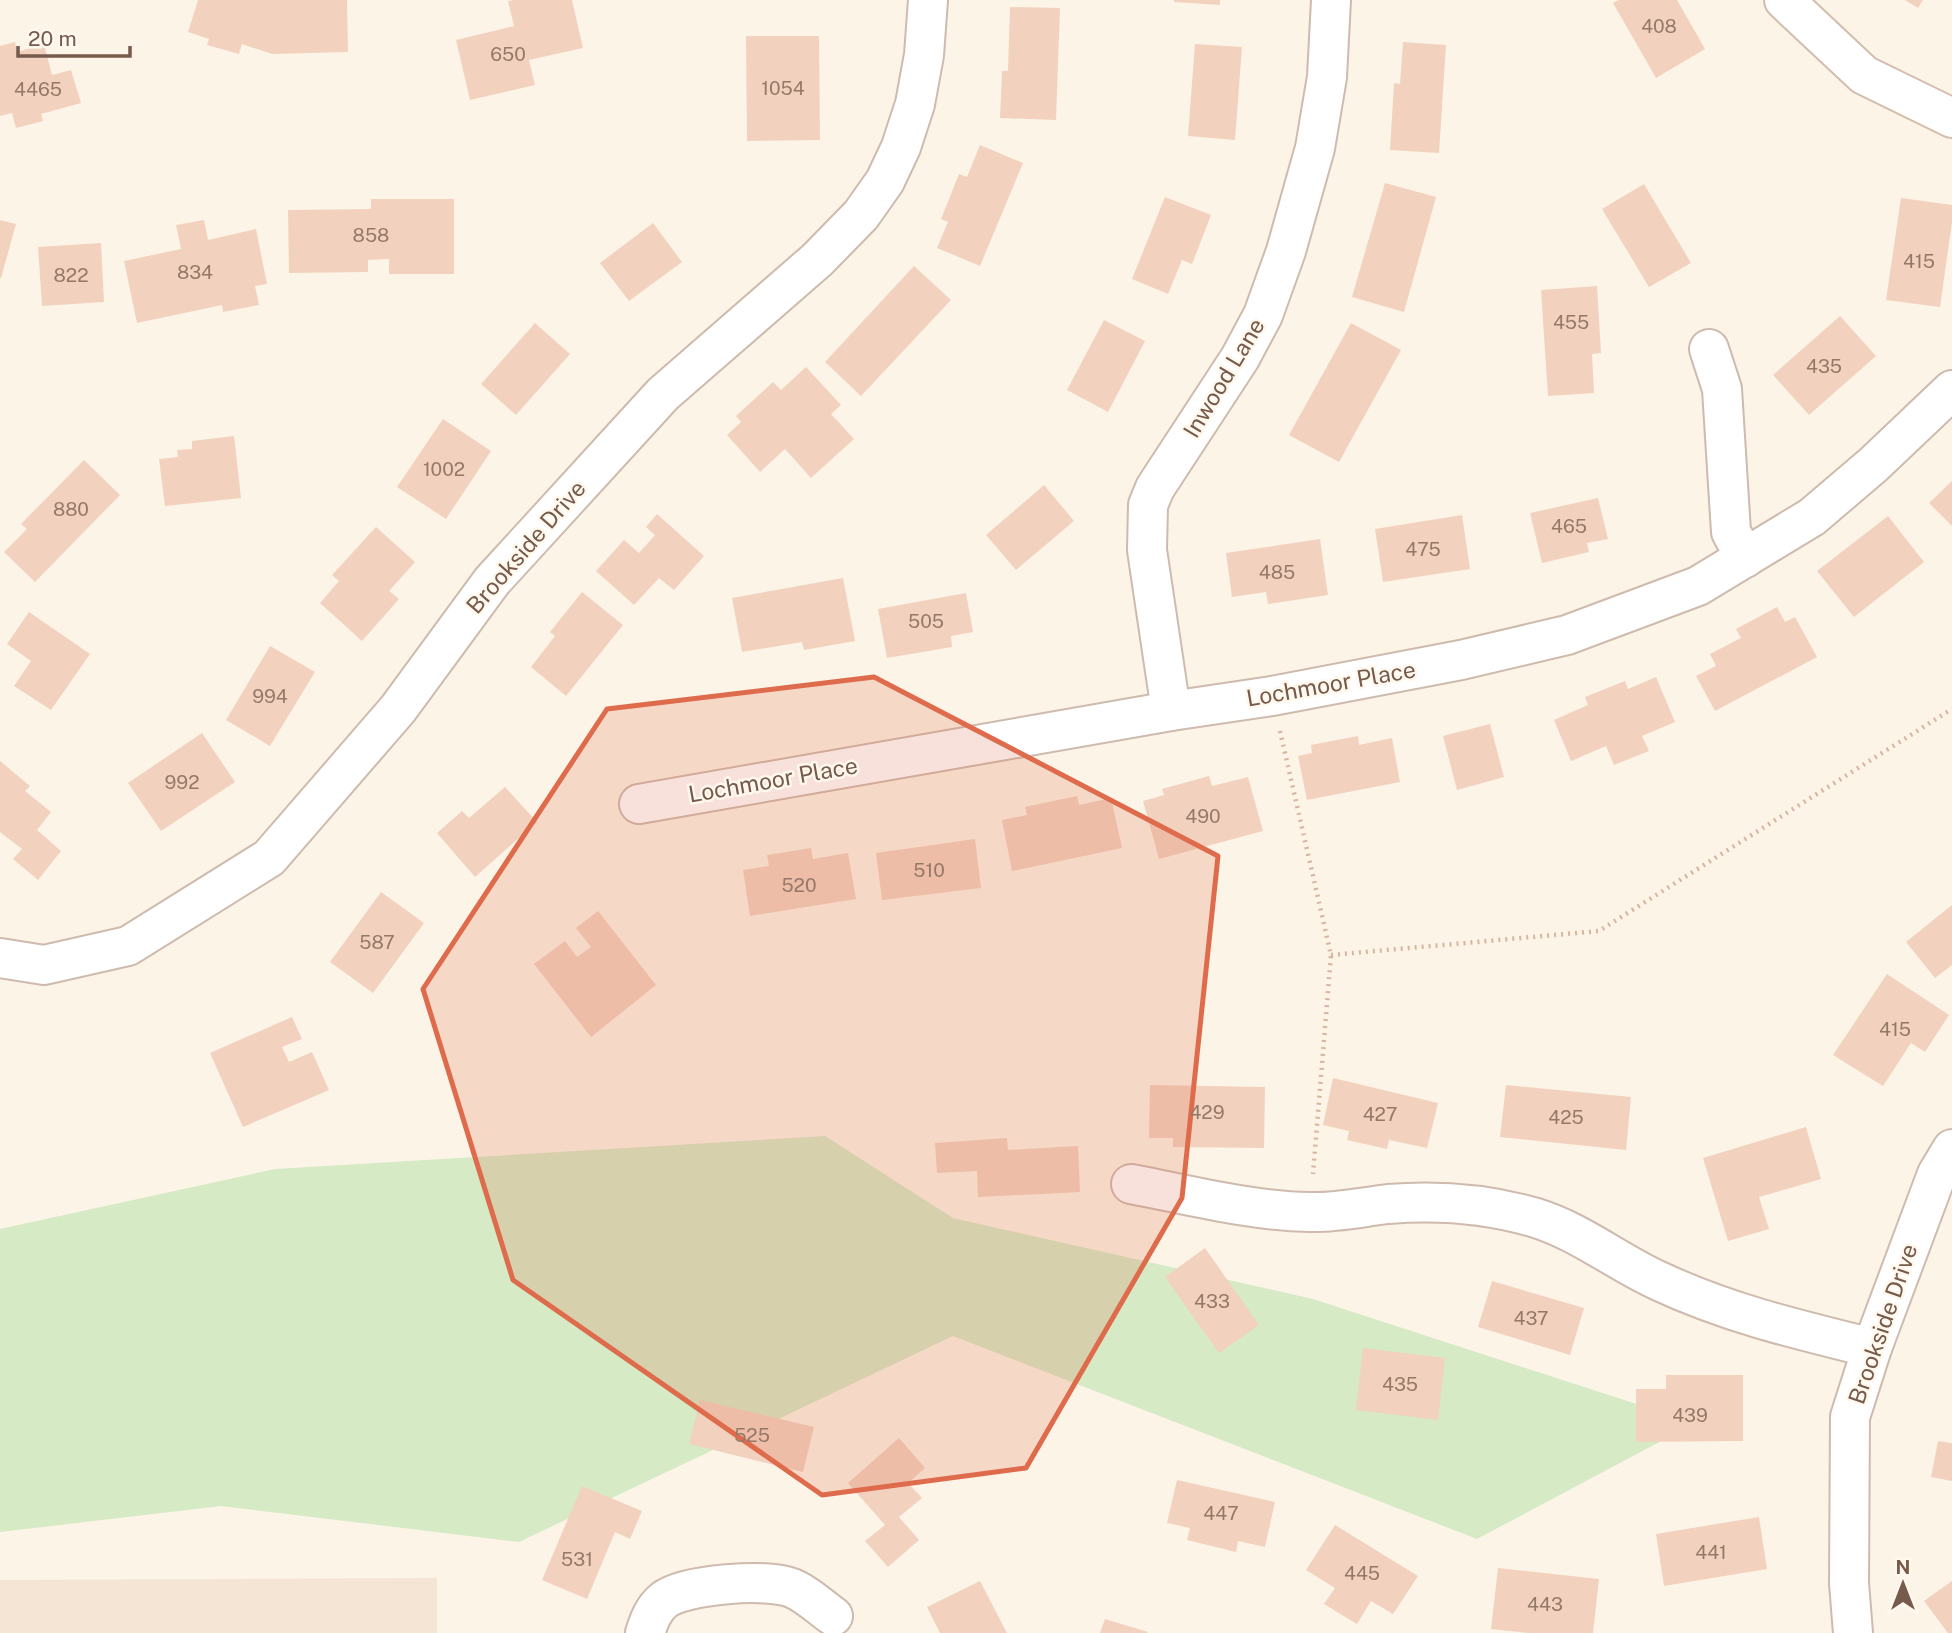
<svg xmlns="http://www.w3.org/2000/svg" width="1952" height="1633" font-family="'Public Sans',sans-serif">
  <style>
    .residential { fill: #f4e5d5 }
    .green { fill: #d5eac5 }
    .building { fill: #f2d2be }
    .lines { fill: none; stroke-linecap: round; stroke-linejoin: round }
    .street-casing { stroke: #cebbad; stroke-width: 42 }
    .secondary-casing { stroke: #d3bdad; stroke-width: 42 }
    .path { stroke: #d7b5a1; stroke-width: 4.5; stroke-dasharray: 2 5; stroke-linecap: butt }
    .street { stroke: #fff; stroke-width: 38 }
    .secondary { stroke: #fff; stroke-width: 38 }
    .marked { fill: #df6b4d; fill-opacity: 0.2; stroke: #df6b4d; stroke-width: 5; stroke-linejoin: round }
    .labels { text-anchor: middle; stroke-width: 5; stroke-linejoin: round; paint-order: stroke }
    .number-label { font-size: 19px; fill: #957868 }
    .street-label { font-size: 23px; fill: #765a4b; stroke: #fff8ed }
  </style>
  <rect width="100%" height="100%" fill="#fcf4e7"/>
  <path class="residential" d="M437,1578v55h-437v-53z"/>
  <path class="green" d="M825,1136l128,82 360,81 382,124 -218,116 -524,-203 -434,206 -298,-36 -221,26v-303l275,-60z"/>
  <g class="building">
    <path d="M198,0h149l1,52 -76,2 -30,-10 -3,10 -32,-9 2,-6 -21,-7z"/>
    <path d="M514,0h58l11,48 -54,12 6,25 -65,15 -14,-60 58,-14 -6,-25z"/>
    <path d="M1174,0h46v5l-46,-3z"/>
    <path d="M1619,0h58l28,49 -49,29 -43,-75z"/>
    <path d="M1905,0h18l-5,8z"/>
    <path d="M1010,7l50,1 -4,112 -56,-2 2,-47h6z"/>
    <path d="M746,36h73l1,104 -73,1z"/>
    <path d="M15,42l2,10 27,-8 8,31 19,-5 10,33 -40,11 2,7 -27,7 -4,-15 -12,3v-70z"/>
    <path d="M1403,42l43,3 -7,108 -49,-3 4,-67 6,1z"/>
    <path d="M1195,44l47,3 -7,93 -47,-4z"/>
    <path d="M980,145l43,18 -43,103 -43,-18 11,-26 -7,-3 18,-45 8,3z"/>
    <path d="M1385,183l51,14 -32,115 -52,-15z"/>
    <path d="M1644,184l47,79 -42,24 -47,-78z"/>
    <path d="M1165,197l46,18 -19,49 -10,-4 -14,34 -36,-15z"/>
    <path d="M1901,198l51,7v17l-12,85 -54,-7z"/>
    <path d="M371,199h83v75h-65v-15l-21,1v12l-79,1 -1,-63 83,-1z"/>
    <path d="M0,220l16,4 -15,54h-1z"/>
    <path d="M204,220l4,20 48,-11 11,55 -12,2 4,19 -36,7 -1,-7 -85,18 -13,-62 57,-12 -5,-24z"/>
    <path d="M653,223l29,39 -53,39 -29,-38z"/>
    <path d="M101,243l3,59 -62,4 -4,-59z"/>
    <path d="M914,266l37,34 -90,96 -36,-34z"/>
    <path d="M1597,286l4,67 -9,1 2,39 -46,3 -7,-106z"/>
    <path d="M1840,316l36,40 -67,59 -36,-40z"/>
    <path d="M1104,320l41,21 -37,71 -41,-22z"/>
    <path d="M535,323l35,31 -54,61 -35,-31z"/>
    <path d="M1351,323l50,27 -62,112 -50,-27z"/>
    <path d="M806,367l35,38 -10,9 23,25 -43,39 -26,-29 -25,23 -33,-37 14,-13 -5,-6 37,-34 8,8z"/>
    <path d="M443,419l48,32 -45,68 -49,-32z"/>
    <path d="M234,436l7,62 -76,8 -6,-47 19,-2 -1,-7 15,-1v-8z"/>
    <path d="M84,460l36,35 -85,87 -31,-30 23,-23 -6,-5z"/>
    <path d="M1952,481v45l-23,-23z"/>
    <path d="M1044,485l30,36 -58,49 -30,-35z"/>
    <path d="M1598,498l10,41 -21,4 2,9 -47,11 -12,-50z"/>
    <path d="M657,514l47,42 -30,34 -15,-12 -25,27 -38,-34 28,-31 15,13 16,-18 -9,-8z"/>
    <path d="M1462,515l8,54 -87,13 -8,-53z"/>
    <path d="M1888,516l36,46 -70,55 -37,-46z"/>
    <path d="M376,527l39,35 -26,29 10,8 -37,42 -42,-38 19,-22 -7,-6z"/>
    <path d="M1320,539l8,56 -60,9 -2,-12 -34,5 -6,-44z"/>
    <path d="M843,578l12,63 -51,9 -2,-8 -60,10 -10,-54z"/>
    <path d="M582,592l41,33 -57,71 -35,-29 24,-31 -5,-4z"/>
    <path d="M966,593l7,39 -22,4 1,11 -65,11 -9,-49z"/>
    <path d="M1777,607l8,15 10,-5 22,40 -102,54 -19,-35 20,-10 -6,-12 31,-16 -5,-9z"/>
    <path d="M29,612l61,42 -39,56 -37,-24 17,-25 -24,-17z"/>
    <path d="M270,646l45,26 -45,74 -44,-26z"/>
    <path d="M1656,677l19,45 -33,14 7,15 -35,14 -8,-19 -35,15 -17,-41 34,-15 -3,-8 40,-16 3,8z"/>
    <path d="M1490,724l14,53 -47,13 -14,-54z"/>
    <path d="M202,733l33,49 -74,49 -33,-48z"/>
    <path d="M1358,736l1,9 33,-7 8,44 -93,18 -9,-44 14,-3 -1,-8z"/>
    <path d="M0,761l30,25 -5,5 26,21 -14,18 24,21 -23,29 -25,-21 9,-10 -22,-17z"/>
    <path d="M1209,776l3,10 36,-9 15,54 -104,28 -16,-58 21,-6 -2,-6z"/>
    <path d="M505,787l32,35 -62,55 -38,-44 25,-22 7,7z"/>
    <path d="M1077,796l2,9 32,-7 11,50 -110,23 -10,-51 25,-5 -2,-8z"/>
    <path d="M975,839l6,49 -99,12 -6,-47z"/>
    <path d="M811,848l2,11 35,-6 8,46 -106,17 -7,-46 26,-4 -2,-11z"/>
    <path d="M381,892l43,31 -51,70 -43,-31z"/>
    <path d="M1952,905v60l-17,13 -29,-36z"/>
    <path d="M598,911l58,74 -65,52 -57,-73 31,-23 12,16 14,-10 -15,-19z"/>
    <path d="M1887,974l62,41 -24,37 -14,-9 -28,43 -50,-31z"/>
    <path d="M292,1017l10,22 -20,8 7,15 23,-10 17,38 -86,37 -33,-74z"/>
    <path d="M1333,1078l105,25 -11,45 -38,-8 -2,9 -40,-9 2,-9 -26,-6z"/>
    <path d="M1150,1085l115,2 -1,61 -91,-1v-9h-24z"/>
    <path d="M1506,1085l125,12 -5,53 -126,-13z"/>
    <path d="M1806,1127l15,52 -62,18 10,32 -41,12 -25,-83z"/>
    <path d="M1007,1138l1,12 70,-4 2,46 -102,5 -1,-26 -40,2 -2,-30z"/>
    <path d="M1205,1248l54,77 -40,28 -54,-76z"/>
    <path d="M1492,1281l92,27 -14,47 -92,-28z"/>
    <path d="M1363,1348l82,10 -7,62 -82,-10z"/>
    <path d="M1666,1375h77v66l-107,1v-53h30z"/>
    <path d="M700,1400l114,27 -11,45 -114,-28z"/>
    <path d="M899,1438l26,30 -17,15 14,15 -23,19 20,23 -31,27 -23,-26 20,-16 -37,-42z"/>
    <path d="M1938,1441l14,2v38l-21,-4z"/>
    <path d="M1177,1480l98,22 -10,45 -27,-6 -2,11 -49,-12 3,-12 -23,-5z"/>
    <path d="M582,1486l60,25 -12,28 -15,-7 -28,67 -45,-19z"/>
    <path d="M1759,1517l8,52 -103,17 -8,-52z"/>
    <path d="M1335,1525l83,51 -25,38 -22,-13 -14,23 -33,-20 11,-16 -29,-18z"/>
    <path d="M1498,1568l101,11 -6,54h-65l-37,-4z"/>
    <path d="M980,1581l27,52h-67l-13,-26z"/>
    <path d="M1952,1581v52h-4l-24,-32z"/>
    <path d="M1105,1619l43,13 -1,1h-47z"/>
  </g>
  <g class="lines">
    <g class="street-casing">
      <g id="street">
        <path d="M1709,349l13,40 9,143 14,26"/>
        <path d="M1171,711l-24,-161 1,-45 7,-17 85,-130 23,-43 23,-64 29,-103 12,-71 4,-77"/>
        <path d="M639,804l532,-93 101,-15 189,-36 106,-25 131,-49 114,-69 61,-52 79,-75"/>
        <path d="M0,958l44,7 84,-19 141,-88 129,-149 94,-128 171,-187 154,-134 44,-45 24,-34 16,-34 14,-43 9,-49 4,-55"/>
        <path d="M1131,1184c58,11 119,27 178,28 27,1 53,-5 79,-8 49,-4 101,0 148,14 45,14 81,44 123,63 68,32 140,49 213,67"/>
        <path d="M645,1633c4,-12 8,-24 19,-33 21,-16 104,-22 128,-12 15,6 28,19 41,28"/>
        <path d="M1853,1633l-4,-50 1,-166 22,-69 65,-174 15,-25"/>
      </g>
    </g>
    <g class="secondary-casing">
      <path id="secondary" d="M1784,0l80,75 88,43"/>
    </g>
    <g class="path">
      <path d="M1280,731l51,224 -18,219"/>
      <path d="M1331,955l268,-24 353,-222"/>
    </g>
    <use href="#street" class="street"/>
    <use href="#secondary" class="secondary"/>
  </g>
  <path class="marked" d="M874,677l344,179 -36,342 -156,270 -204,27 -309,-215 -90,-291 184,-280z"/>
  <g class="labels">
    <g class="number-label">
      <text x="1659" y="33">408</text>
      <text x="508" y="61">650</text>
      <text x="783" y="95">1054</text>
      <text x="38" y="96">4465</text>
      <text x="371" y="242">858</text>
      <text x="1919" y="268">415</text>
      <text x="195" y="279">834</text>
      <text x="71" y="282">822</text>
      <text x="1571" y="329">455</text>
      <text x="1824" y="373">435</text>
      <text x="444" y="476">1002</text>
      <text x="71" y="516">880</text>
      <text x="1569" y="533">465</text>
      <text x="1423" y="556">475</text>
      <text x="1277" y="579">485</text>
      <text x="926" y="628">505</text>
      <text x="270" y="703">994</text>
      <text x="182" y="789">992</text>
      <text x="1203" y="823">490</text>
      <text x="929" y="877">510</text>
      <text x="799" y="892">520</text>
      <text x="377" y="949">587</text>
      <text x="1895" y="1036">415</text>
      <text x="1207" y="1119">429</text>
      <text x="1380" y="1121">427</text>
      <text x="1566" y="1124">425</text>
      <text x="1212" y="1308">433</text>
      <text x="1531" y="1325">437</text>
      <text x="1400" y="1391">435</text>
      <text x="1690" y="1422">439</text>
      <text x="752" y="1442">525</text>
      <text x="1221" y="1520">447</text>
      <text x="1711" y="1559">441</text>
      <text x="577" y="1566">531</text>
      <text x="1362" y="1580">445</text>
      <text x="1545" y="1611">443</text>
    </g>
    <g class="street-label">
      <text transform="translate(1224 378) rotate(-59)" y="8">Inwood Lane</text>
      <text transform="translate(526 547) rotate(-49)" y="8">Brookside Drive</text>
      <text transform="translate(1331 684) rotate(-10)" y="8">Lochmoor Place</text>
      <text transform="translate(773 780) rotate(-10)" y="8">Lochmoor Place</text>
      <text transform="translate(1883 1324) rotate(-71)" y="8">Brookside Drive</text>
    </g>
  </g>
  <g transform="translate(1903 1584)" stroke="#fff8ed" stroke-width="5" paint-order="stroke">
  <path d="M0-5L12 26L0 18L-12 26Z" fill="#765a4b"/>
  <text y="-10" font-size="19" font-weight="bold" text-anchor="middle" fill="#765a4b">N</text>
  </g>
  <path d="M18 46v10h112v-10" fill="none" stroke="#765a4b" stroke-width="3.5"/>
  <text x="28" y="46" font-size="21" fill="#765a4b" stroke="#fff8ed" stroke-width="5" paint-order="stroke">20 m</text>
</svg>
